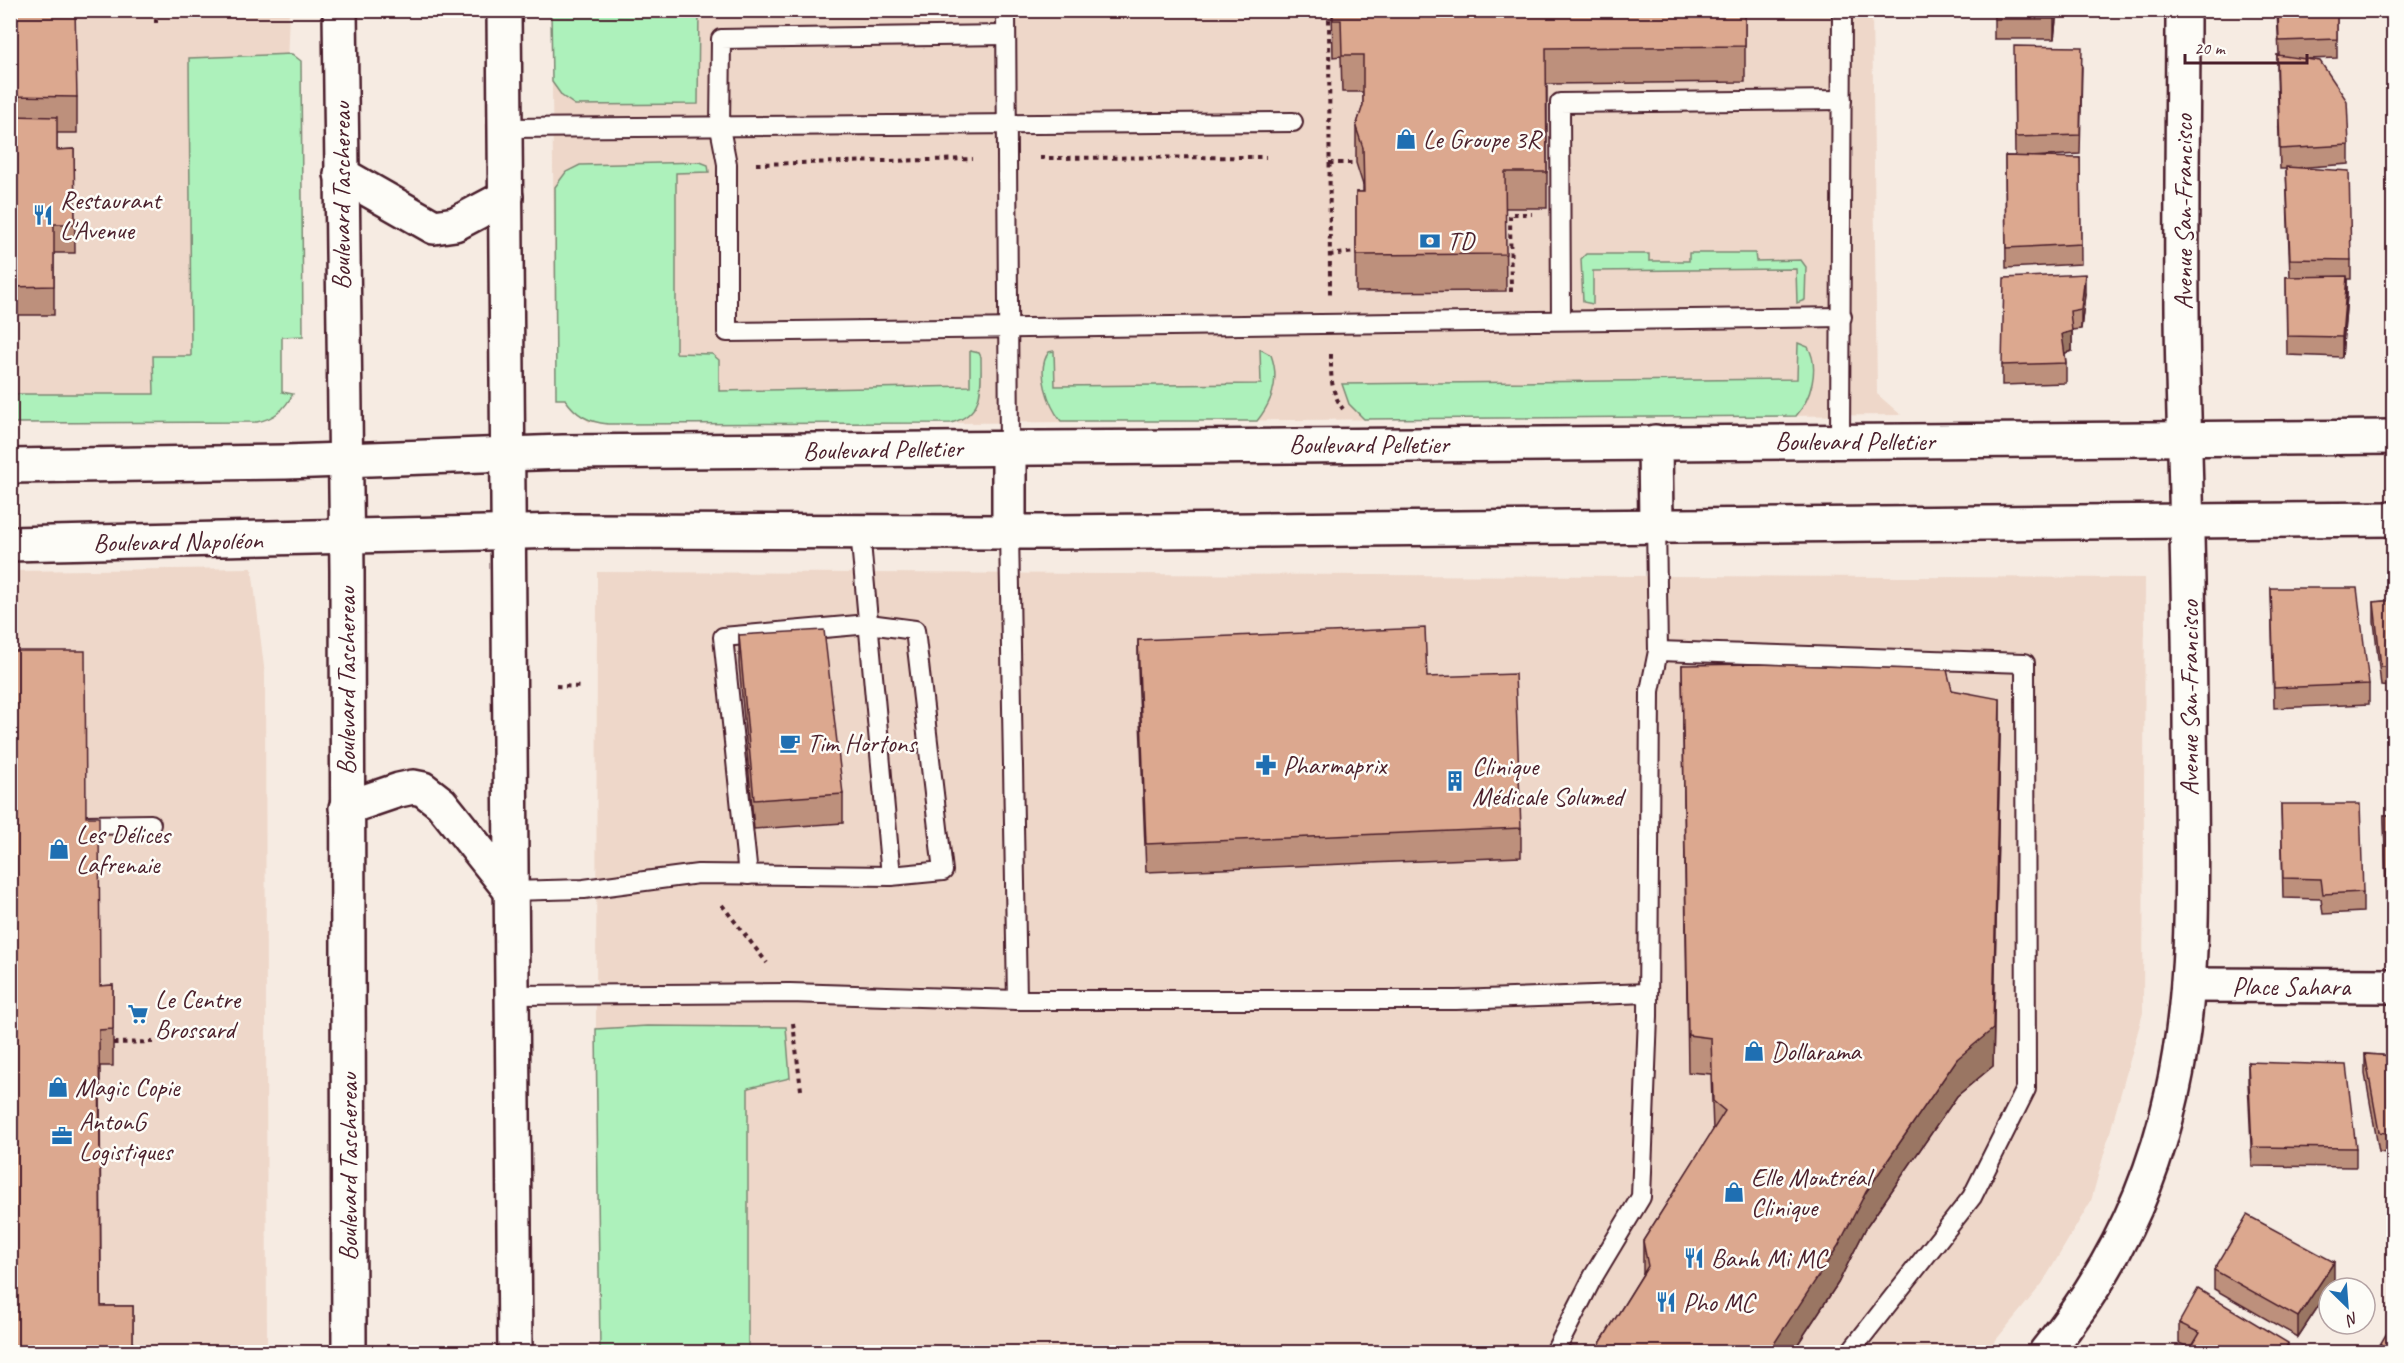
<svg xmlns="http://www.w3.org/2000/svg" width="2404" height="1363" font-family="Caveat,sans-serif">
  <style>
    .built { fill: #eed7c9 }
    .green { fill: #adf1bb; stroke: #7c8873; stroke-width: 1.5 }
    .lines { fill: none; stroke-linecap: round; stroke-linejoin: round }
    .lane-casing { stroke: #4a1f2b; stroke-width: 22 }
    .street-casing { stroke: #4a1f2b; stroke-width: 38 }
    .secondary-casing { stroke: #4a1f2b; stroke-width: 38 }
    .primary-casing { stroke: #4a1f2b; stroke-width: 38 }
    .path { stroke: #4a1f2b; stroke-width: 4; stroke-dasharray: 4.5 4.5; stroke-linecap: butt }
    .lane { stroke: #fdfcf7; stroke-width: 18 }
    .street { stroke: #fdfcf7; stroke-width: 33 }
    .secondary { stroke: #fdfcf7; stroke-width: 33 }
    .primary { stroke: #fdfcf7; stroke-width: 33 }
    .wall { fill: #bd907b; stroke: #4a1f2b; stroke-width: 1.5 }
    .shaded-wall { fill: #9a7664; stroke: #4a1f2b; stroke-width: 1.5 }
    .building { fill: #dca88f; stroke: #4a1f2b; stroke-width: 1.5 }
    .labels { text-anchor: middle; stroke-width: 5; stroke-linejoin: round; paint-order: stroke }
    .poi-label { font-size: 26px; fill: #4a1f2b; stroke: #fdfcf7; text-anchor: start }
    .street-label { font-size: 26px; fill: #4a1f2b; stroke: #fdfcf7 }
  </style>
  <rect width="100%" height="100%" fill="#f6ebe2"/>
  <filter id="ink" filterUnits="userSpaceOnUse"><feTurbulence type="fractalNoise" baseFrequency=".0167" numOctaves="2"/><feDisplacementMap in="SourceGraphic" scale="12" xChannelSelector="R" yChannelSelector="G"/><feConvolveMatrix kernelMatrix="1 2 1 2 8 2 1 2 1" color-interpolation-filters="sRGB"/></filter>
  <g filter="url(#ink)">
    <g class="built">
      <path d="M10,11h279l-14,378 -264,28z"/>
      <path d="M551,11h1321l5,383 24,21 -950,8 -343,1 -19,-2 -18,-14 -6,-9h-9z"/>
      <path d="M252,568l13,107 2,677h-256l-1,-781z"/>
      <path d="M597,572l1548,6 -2,435 -52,188 -49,83 -56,68h-1386l-4,-323z"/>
    </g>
    <g class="green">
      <path d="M551,11h148l-1,93 -123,1 -13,-9 -10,-14z"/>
      <path d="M292,54l9,7 2,275 -21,1v55l11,2c-9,16 -18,24 -36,28l-246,1v-29h143l-1,-38h38l-2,-298z"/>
      <path d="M700,162l8,3 1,7 -33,1v180l36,1 7,6v31l251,-5v-35l9,2 2,4c0,29 4,57 -30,66l-343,1c-20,-2 -32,-9 -43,-25h-9l-1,-212 11,-15 14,-7z"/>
      <path d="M1689,253h66l1,8 45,-1 5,7 -1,33 -8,3 -1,-34 -203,2v33l-10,-2 -2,-43 5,-5h63v7h40z"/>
      <path d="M1798,343l10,4c12,21 3,52 -12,69l-432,3 -15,-15 -7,-20 455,-5z"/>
      <path d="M1260,349l11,6c9,24 1,47 -14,66h-196c-12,-15 -26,-51 -12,-69l5,-1 1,35 206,-2z"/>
      <path d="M647,1026l139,1 4,51 -42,10v264h-148l-4,-323z"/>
    </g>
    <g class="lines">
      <g class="lane-casing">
        <g id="lane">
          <path d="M1006,10l3,438"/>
          <path d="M1006,35l-285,4 -1,89 7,36v168l1115,-15"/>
          <path d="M505,128l788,-6"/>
          <path d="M1561,320l-1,-217 282,-3"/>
          <path d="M1840,440l2,-430"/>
          <path d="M1009,531l8,469"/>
          <path d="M1658,651l367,12 1,426 -54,108 -122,155"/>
          <path d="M86,825l65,-1"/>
          <path d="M748,875l-25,-238 146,-13 46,6 28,241 -52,5"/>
          <path d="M511,891l73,-2 114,-15 193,2 -31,-345"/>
          <path d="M511,995l279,-2 227,7h439l192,-7"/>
          <path d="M1555,1352l38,-75 48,-80 7,-181 2,-325 8,-40 -2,-127"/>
        </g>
      </g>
      <g class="street-casing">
        <path id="street" d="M2188,985l206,1"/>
      </g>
      <g class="secondary-casing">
        <g id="secondary">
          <path d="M1655,442l1,82"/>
          <path d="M10,466l276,-4 277,-10 1831,-15"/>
          <path d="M1009,531v-83"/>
          <path d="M10,544l556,-13 488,1 1340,-13"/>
          <path d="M2046,1352c62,-75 105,-162 126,-258 28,-125 18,-258 18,-385 -1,-111 -4,-222 -7,-332 -3,-122 0,-244 0,-367"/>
        </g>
      </g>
      <g class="primary-casing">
        <g id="primary">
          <path d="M340,10l7,561 2,781"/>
          <path d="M504,10l11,1342"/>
          <path d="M341,174l93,53 21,-3 51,-27"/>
          <path d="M346,808l53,-18 14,-3 10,2 18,14 70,88"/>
        </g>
      </g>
      <g class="path">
        <path d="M156,10v13"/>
        <path d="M1329,10l1,285"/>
        <path d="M1040,158l226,-1"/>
        <path d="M1329,163h27"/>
        <path d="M756,164l217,-5"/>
        <path d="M1329,255l27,-3"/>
        <path d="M1511,292l-1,-78h22"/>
        <path d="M1331,354c0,21 -1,37 12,55"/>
        <path d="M556,686l26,1"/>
        <path d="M722,905l45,58"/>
        <path d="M793,1023l8,67"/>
        <path d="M113,1043l40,-1"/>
      </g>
      <use href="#lane" class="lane"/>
      <use href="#street" class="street"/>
      <use href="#secondary" class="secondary"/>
      <use href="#primary" class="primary"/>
    </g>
    <g class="wall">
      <path d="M10,10l67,87v36h-20v17l17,-1 1,104h-21v62h-44z"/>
      <path d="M1332,10h413v72l-198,2v124h-42l1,83 -150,1v-100h7v-7l-7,-22v-36l7,-21v-14h-21l-1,-36 -8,1z"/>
      <path d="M1994,10h63l-3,29h-60z"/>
      <path d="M2277,10h60v48l-28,1 40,86v19l-53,4 55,92v19h-4v16l-5,62 -55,-2 -1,-78h4l-4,-108h-6l-3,-95v-19h2z"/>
      <path d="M2014,66l68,1 -2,87 -50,3 50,1 1,106 -75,4 -1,-112h10z"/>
      <path d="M2085,294l-4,35 -9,1v21l-7,2 1,10v20l-64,2v-20z"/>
      <path d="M2271,588l98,96v20l-95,4z"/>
      <path d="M2394,600v87l-13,-1 -7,-65v-19z"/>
      <path d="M739,635l104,159v29l-89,6 -15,-165z"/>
      <path d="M1138,640l289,37 94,151v29l-375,15 -8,-203z"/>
      <path d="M1682,665l270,25 48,45 -7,331 -36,30 -91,132 -28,55 -46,70h-198l49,-79v-33l70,-110 -2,-57 -23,-2z"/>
      <path d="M2281,804l82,88v20l-40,2 -2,-15 -38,-1z"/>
      <path d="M2384,815h10v86h-8z"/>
      <path d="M86,817l14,169 13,-1v81h-13l1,240h32v47h-123z"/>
      <path d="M2365,1054l29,2v98l-15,-2 -14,-78z"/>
      <path d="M2248,1062l108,86v19l-104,-1 -4,-84z"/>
      <path d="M2214,1270l120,12 -4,6h-1v2l-31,47 -84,-48z"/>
      <path d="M2179,1323l109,30 -98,-5 -11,-5z"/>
    </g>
    <g class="shaded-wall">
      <path d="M2055,10h2l-3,29v-20z"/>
      <path d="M2085,274v20l-4,35v-20z"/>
      <path d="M2347,276v19l-5,62v-20z"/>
      <path d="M2072,331v20l-10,3v-20z"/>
      <path d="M2000,699v36l-7,331 -36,30 -91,132 -28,55 -46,70h-24l98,-161 91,-133z"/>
      <path d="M2334,1262v20l-4,6h-1v2l-31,47v-20z"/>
      <path d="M2288,1343v10h-5z"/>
    </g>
    <g class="building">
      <path d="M10,10h65l2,87 -67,-1z"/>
      <path d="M1333,10h412v36l-199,2 1,124h-42l1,82 -150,1v-63h8l-1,-44 -7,-21 7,-22v-50h-21l-1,-35h-8z"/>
      <path d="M1994,10h61l-1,9h-60z"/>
      <path d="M2278,10h59v29l-58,2z"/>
      <path d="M2014,46l68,1 -2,88 -65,2z"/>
      <path d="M2277,55l43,6 27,40 2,44 -69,4z"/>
      <path d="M10,116l47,1v33l17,-1 1,75h-21v62l-44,1z"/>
      <path d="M2005,156l75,2 1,86 -75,4z"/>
      <path d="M2286,167l63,4 2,89 -61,-1z"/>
      <path d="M2085,274l-4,35 -11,2 2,20 -10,3 4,29 -64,2 2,-87z"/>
      <path d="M2347,276l-5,61 -55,-1 -1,-59z"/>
      <path d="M2271,588h86l12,96 -95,4z"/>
      <path d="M2394,600v67h-13l-7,-65z"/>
      <path d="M1425,628l2,49 88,-3 6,154 -375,16 -8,-204z"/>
      <path d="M824,630l19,164 -89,6 -15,-165z"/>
      <path d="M10,651h75l1,166h13l1,169 13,-1v44l-14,1 2,276h32v40h-26v7h-97z"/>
      <path d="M1759,664l188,6 5,20 48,9 -7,330 -36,30 -91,133 -28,54 -70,107h-174l54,-87 -5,-25 82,-130 -12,-10 -2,-63 -23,-3 -6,-370z"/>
      <path d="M2281,804h79l3,88 -40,2 -2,-15 -38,-1z"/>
      <path d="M2384,815h10v66h-8z"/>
      <path d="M2365,1054l29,2v78l-15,-2z"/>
      <path d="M2248,1062l98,3 10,83 -104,-1z"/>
      <path d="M2247,1215l87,47 -36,55 -84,-47z"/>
      <path d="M2198,1289l90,54 -5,10h-95l12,-20 -21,-10z"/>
      <path d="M2394,1321v32h-19z"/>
    </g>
  </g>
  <defs>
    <g id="shop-bare" transform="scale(1.62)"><path d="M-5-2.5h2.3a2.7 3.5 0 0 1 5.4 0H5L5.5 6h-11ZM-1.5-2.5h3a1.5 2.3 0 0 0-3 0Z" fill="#1f6fb2" stroke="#fdfcf7" stroke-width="2.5" paint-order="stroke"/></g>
    <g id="restaurant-bare" transform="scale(1.62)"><path d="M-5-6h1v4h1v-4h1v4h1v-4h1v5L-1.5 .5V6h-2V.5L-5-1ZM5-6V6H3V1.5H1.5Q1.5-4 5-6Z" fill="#1f6fb2" stroke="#fdfcf7" stroke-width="2.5" paint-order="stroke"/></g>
    <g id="bank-bare" transform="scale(1.62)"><path d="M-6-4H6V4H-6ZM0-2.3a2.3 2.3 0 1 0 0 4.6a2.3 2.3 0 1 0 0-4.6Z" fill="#1f6fb2" stroke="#fdfcf7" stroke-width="2.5" paint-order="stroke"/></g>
    <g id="cafe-bare" transform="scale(1.62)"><path d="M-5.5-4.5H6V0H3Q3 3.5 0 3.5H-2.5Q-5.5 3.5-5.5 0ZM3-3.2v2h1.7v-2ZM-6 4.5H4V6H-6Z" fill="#1f6fb2" stroke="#fdfcf7" stroke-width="2.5" paint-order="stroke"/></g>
    <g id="pharmacy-bare" transform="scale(1.62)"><path d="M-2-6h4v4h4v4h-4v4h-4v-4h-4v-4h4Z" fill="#1f6fb2" stroke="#fdfcf7" stroke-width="2.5" paint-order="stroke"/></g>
    <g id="building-bare" transform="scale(1.62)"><path d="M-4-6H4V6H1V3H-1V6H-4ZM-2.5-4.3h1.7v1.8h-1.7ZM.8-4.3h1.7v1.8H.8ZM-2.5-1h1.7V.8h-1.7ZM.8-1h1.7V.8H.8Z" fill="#1f6fb2" stroke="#fdfcf7" stroke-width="2.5" paint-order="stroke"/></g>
    <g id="supermarket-bare" transform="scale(1.62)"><path d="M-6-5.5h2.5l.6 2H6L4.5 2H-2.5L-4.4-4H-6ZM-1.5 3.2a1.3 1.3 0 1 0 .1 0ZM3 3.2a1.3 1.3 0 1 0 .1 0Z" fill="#1f6fb2" stroke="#fdfcf7" stroke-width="2.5" paint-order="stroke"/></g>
    <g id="office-bare" transform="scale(1.62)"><path d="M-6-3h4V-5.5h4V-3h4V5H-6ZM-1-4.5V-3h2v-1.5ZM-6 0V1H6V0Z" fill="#1f6fb2" stroke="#fdfcf7" stroke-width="2.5" paint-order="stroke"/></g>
  </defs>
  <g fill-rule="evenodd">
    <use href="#shop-bare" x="1406" y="139"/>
    <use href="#restaurant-bare" x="43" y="215"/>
    <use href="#bank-bare" x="1430" y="241"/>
    <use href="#cafe-bare" x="790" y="743"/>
    <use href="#pharmacy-bare" x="1266" y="765"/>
    <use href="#building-bare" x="1455" y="781"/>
    <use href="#shop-bare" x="59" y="849"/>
    <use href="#supermarket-bare" x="138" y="1014"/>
    <use href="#shop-bare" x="1754" y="1051"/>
    <use href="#shop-bare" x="58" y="1087"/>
    <use href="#office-bare" x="62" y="1136"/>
    <use href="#shop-bare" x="1734" y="1192"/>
    <use href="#restaurant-bare" x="1694" y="1258"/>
    <use href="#restaurant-bare" x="1666" y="1302"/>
  </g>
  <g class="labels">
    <g class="poi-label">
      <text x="1423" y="148">Le Groupe 3R</text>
      <text x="60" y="209">Restaurant<tspan x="60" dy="30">L'Avenue</tspan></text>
      <text x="1447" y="250">TD</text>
      <text x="807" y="752">Tim Hortons</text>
      <text x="1283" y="774">Pharmaprix</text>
      <text x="1472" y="775">Clinique<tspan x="1472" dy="30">Médicale Solumed</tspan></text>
      <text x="76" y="843">Les Délices<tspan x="76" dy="30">Lafrenaie</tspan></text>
      <text x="155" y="1008">Le Centre<tspan x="155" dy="30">Brossard</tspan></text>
      <text x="1771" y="1060">Dollarama</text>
      <text x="75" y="1096">Magic Copie</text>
      <text x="79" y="1130">AntonG<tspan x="79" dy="30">Logistiques</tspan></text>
      <text x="1751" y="1186">Elle Montréal<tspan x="1751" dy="30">Clinique</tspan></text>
      <text x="1711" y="1267">Banh Mi MC</text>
      <text x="1683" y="1311">Pho MC</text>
    </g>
    <g class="street-label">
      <text transform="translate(341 196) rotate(-90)" y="9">Boulevard Taschereau</text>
      <text transform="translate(2183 212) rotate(-90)" y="9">Avenue San-Francisco</text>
      <text x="1855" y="450">Boulevard Pelletier</text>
      <text x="1369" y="453">Boulevard Pelletier</text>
      <text transform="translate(883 449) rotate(-1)" y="9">Boulevard Pelletier</text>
      <text transform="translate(178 541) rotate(-1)" y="9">Boulevard Napoléon</text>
      <text transform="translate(346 681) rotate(-90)" y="9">Boulevard Taschereau</text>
      <text transform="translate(2189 698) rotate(-90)" y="9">Avenue San-Francisco</text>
      <text x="2291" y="995">Place Sahara</text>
      <text transform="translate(348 1167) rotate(-90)" y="9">Boulevard Taschereau</text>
    </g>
  </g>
  <rect width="2404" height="1363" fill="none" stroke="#fdfcf7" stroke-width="36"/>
  <rect x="18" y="18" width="2368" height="1327" fill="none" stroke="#4a1f2b" stroke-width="2" filter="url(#ink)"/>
  <g transform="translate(2347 1306) rotate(155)"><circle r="28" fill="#fdfcf7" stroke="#b5a4a5" stroke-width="1.5"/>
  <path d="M0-4.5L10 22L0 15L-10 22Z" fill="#1f6fb2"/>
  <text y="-9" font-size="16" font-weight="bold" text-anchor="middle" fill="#4a1f2b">N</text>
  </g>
  <path d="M2185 54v9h122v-9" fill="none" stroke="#4a1f2b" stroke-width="3"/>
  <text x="2194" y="54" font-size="18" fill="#4a1f2b" stroke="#fdfcf7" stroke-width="4.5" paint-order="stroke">20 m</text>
</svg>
